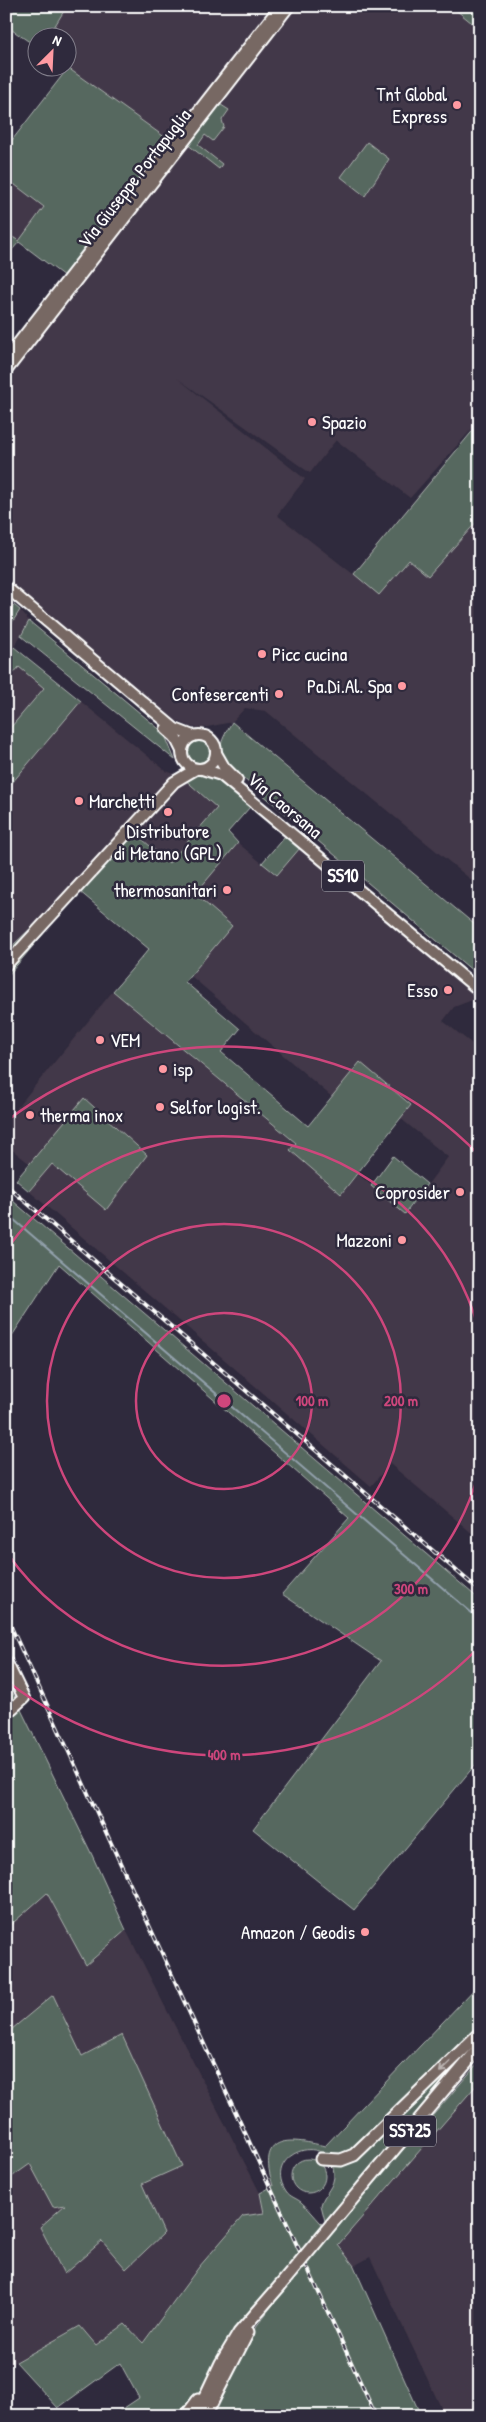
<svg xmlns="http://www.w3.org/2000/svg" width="486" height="2422" font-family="'Patrick Hand',sans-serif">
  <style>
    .built { fill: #433848 }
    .green { fill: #57675f; stroke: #abb3af }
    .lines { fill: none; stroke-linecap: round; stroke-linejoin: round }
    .stream { stroke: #92a1ac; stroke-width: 2 }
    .major-casing { stroke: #fff; stroke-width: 14 }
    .highway-casing { stroke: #fff; stroke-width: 15 }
    .major { stroke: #776864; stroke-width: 10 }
    .highway { stroke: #776864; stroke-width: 11 }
    .rail-casing { stroke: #fff; stroke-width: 4 }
    .rail { stroke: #2f2a3d; stroke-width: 2; stroke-dasharray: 5.5; stroke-linecap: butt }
    .highway-bridge-casing { stroke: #fff; stroke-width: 15; stroke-linecap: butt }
    .highway-bridge { stroke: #776864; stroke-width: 11 }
    .oneway { stroke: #bbb4b2 }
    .ring { fill: none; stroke: #ce467c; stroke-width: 2.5 }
    .poi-dot { fill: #ff9aa2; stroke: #2f2a3d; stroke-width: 2 }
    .labels { text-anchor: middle; stroke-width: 5; stroke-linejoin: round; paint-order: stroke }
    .shield { fill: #2f2a3d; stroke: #c1bfc5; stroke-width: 1 }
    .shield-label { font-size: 18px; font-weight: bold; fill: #fff }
    .poi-label { font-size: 19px; fill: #fff; stroke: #2f2a3d; text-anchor: end }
    .street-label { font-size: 19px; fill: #fff; stroke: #2f2a3d }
    .centre { fill: #ce467c; stroke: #2f2a3d; stroke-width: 2.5 }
    .ring-label { font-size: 15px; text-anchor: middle; font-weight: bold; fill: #ce467c; stroke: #2f2a3d; stroke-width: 5; stroke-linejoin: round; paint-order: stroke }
  </style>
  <rect width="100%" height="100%" fill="#2f2a3d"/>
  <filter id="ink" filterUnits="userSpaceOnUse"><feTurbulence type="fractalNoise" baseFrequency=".02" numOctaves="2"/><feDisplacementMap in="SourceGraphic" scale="10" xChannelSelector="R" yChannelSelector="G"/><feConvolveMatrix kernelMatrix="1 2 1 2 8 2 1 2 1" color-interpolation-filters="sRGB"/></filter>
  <g filter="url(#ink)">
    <g class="built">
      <path d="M67,6h384l29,23v391l-70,78 -74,-58 -26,33 -133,-95 128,101 -28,36 76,59 127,-152v465l-214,-176 -21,-3 -13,14 -30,6 -11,-1 -16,-7 -169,-136v-213l171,-225 -110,-78 1,-30 -20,-1z"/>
      <path d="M6,178l39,29 -27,35 -12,-9z"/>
      <path d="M20,610l9,11 -15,26 152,124 16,6 35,31 -48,56 -36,-32 -54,59 -30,36 -9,-8 -34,33v-320z"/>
      <path d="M238,843l38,32 24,-27 180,149 -26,10 -11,14 37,29v490l-90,-76 -19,22 -342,-295 23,-28 95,-8 -62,-57 -55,66 -24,-19v-24l107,-130 183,153 -5,6 50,44 17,-20 48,40 42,-57 -48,-39 11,-13 -51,-42 -28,34 -141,-121 40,-50 -36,-32z"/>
      <path d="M47,1893l39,72 40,-35 134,263 4,20 -21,3 -44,51 -57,77 -46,1 -16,-19 -74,41v-438z"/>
      <path d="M480,2081v335h-35l-75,-159 -16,9 -16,-21z"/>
    </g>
    <g class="green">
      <path d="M6,6h61l-19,31 -10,1 -1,9 -31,-21z"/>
      <path d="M451,6h29v8l-8,9z"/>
      <path d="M68,68l105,75 -105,136 -49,-37 -13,15v-24l13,8 25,-34 -38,-29v-30z"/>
      <path d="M218,103l11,7 -7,10 2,7 -11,14 -8,-6 -7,10 24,19 -3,5 -32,-25z"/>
      <path d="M367,142l22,17 -24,37 -24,-19z"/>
      <path d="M480,422v96l-52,58 -19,-16 -30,35 -25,-21z"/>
      <path d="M14,605l6,5 -14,22v-16z"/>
      <path d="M29,621l135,112 11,27 -154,-124z"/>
      <path d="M14,647l67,54 -75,89v-57l38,-45 -25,-21 -13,15v-24z"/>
      <path d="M232,722l248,207v48l-256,-215c-8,-15 0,-26 8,-40z"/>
      <circle cx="199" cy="752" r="15"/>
      <path d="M200,772l14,5 36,30 -22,25 10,11 -43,51 37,32 -47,56 55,47 -19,23 87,74 52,-64 51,43 -70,89 -51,-44 6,-7 -183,-152 36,-42 -70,-58 54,-60 36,32 48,-55 -35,-31z"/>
      <path d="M285,836l15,12 -23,27 -15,-12z"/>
      <path d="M40,919l9,8 -43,51v-26z"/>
      <path d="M84,1098l63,57 -41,55 -54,-46 -23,27 -13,-11z"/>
      <path d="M393,1156l34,28 -22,30 -34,-28z"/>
      <path d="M6,1195l474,405v159l-126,151 -101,-81 128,-168 -99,-67 67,-76 -290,-254 -53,81z"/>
      <path d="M6,1679l86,176 34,75 -40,35 -39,-72 -41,36z"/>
      <path d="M480,1983v53l-155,185 -4,-16c3,-12 14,-18 13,-32 -5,-44 -73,-19 -48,18 4,6 10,7 15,11 11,9 19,22 30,31l149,-172v20l-142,164 16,21 67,150h-207l41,-88 34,-44 -4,-15 -48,60 -48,87h-77l27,-18 -19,-35 -62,45 -42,-46 64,-36 16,19 29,-21 18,19 56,-76 44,-51 21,-3 -4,-20 13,-7c-16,-51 13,-49 52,-40z"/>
      <path d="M53,1995l29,61 40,-21 60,131 -40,18 22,49 -38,36 -24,-28 -38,33 -24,-47 25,-22 -12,2 -23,-43 -24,17v-147z"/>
      <circle cx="308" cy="2176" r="17"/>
    </g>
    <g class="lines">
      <path class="stream" d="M6,1213l474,407"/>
      <g class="major-casing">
        <g id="major">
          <path d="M6,359l272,-350"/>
          <path d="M6,371l283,-365"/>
          <path d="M6,587l169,142 18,7"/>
          <path d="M166,729l9,8 7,14"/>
          <circle cx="199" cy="752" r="17"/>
          <path d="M216,753l8,14 13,13"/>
          <path d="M202,769l19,6 12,10 247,206"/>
          <path d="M6,965l168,-183 22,-13"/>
          <path d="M6,1661l18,37 -18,16"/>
        </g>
      </g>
      <g class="highway-casing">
        <g id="highway">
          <path d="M321,2159l20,1 13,-5 126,-122"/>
          <path d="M339,2215l141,-168"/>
          <path d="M186,2416l12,-16"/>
          <path d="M196,2416l25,-53 18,-30 40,-46"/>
          <path d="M205,2416l43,-84"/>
        </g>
      </g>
      <use href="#major" class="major"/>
      <use href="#highway" class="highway"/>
      <g class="rail-casing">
        <g id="rail">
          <path d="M6,1185l474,406"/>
          <path d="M6,1616l370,800"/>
        </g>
      </g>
      <use href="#rail" class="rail"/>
      <g class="highway-bridge-casing">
        <path id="highway-bridge" d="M279,2287l60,-72"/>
      </g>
      <use href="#highway-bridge" class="highway-bridge"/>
    </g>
    <defs><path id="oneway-shaft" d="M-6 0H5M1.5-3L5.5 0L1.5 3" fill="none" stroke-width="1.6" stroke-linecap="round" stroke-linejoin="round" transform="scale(1.25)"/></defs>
    <use class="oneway" href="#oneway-shaft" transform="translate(445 2067) rotate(136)"/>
  </g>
  <g class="ring">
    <circle cx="224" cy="1401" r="88"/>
    <circle cx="224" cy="1401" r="177"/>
    <path d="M479 1472A265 265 0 0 1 7 1553M7 1249A265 265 0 0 1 479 1330"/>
    <path d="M479 1647A354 354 0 0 1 8 1682M8 1120A354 354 0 0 1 479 1155"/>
  </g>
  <g class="poi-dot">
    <circle cx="457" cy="105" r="5"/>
    <circle cx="312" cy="422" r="5"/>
    <circle cx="262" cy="654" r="5"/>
    <circle cx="402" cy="686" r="5"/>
    <circle cx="279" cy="694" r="5"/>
    <circle cx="79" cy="801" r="5"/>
    <circle cx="168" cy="812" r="5"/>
    <circle cx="227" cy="890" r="5"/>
    <circle cx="448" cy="990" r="5"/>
    <circle cx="100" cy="1040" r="5"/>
    <circle cx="163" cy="1069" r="5"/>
    <circle cx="160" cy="1107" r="5"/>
    <circle cx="30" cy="1115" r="5"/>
    <circle cx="460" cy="1192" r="5"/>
    <circle cx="402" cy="1240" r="5"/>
    <circle cx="365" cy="1932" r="5"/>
  </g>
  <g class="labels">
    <g class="shield">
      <rect x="322" y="860.5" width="42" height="31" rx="4"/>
      <rect x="384" y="2115.5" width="52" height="31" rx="4"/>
    </g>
    <g class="shield-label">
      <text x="343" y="882">SS10</text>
      <text x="410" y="2137">SS725</text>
    </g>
    <g class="poi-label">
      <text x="447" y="101">Tnt Global<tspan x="447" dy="22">Express</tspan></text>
      <text x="322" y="429" text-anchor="start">Spazio</text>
      <text x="272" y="661" text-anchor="start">Picc cucina</text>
      <text x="392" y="693">Pa.Di.Al. Spa</text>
      <text x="269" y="701">Confesercenti</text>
      <text x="89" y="808" text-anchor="start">Marchetti</text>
      <text x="168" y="838" text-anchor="middle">Distributore<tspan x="168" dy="22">di Metano (GPL)</tspan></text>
      <text x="217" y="897">thermosanitari</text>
      <text x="438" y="997">Esso</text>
      <text x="110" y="1047" text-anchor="start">VEM</text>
      <text x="173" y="1076" text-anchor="start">isp</text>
      <text x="170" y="1114" text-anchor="start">Selfor logist.</text>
      <text x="40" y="1122" text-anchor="start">therma inox</text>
      <text x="450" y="1199">Coprosider</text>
      <text x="392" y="1247">Mazzoni</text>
      <text x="355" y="1939">Amazon / Geodis</text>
    </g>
    <g class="street-label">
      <text transform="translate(134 178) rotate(-52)" y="7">Via Giuseppe Portapuglia</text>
      <text transform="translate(285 805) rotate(40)" y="7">Via Caorsana</text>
    </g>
  </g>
  <circle cx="224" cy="1401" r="8" class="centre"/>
  <g class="ring-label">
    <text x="312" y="1406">100 m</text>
    <text x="401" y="1406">200 m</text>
    <text x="411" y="1594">300 m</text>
    <text x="224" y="1760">400 m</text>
  </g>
  <rect width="486" height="2422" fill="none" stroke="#2f2a3d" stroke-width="25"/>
  <rect x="12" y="12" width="461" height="2397" fill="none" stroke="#fff" stroke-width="2" filter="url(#ink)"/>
  <g transform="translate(52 52) rotate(24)"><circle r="24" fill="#2f2a3d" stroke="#827f8b"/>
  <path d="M0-4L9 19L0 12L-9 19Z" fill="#ff9aa2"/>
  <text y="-8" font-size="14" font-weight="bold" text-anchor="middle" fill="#ffffff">N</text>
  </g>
</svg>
